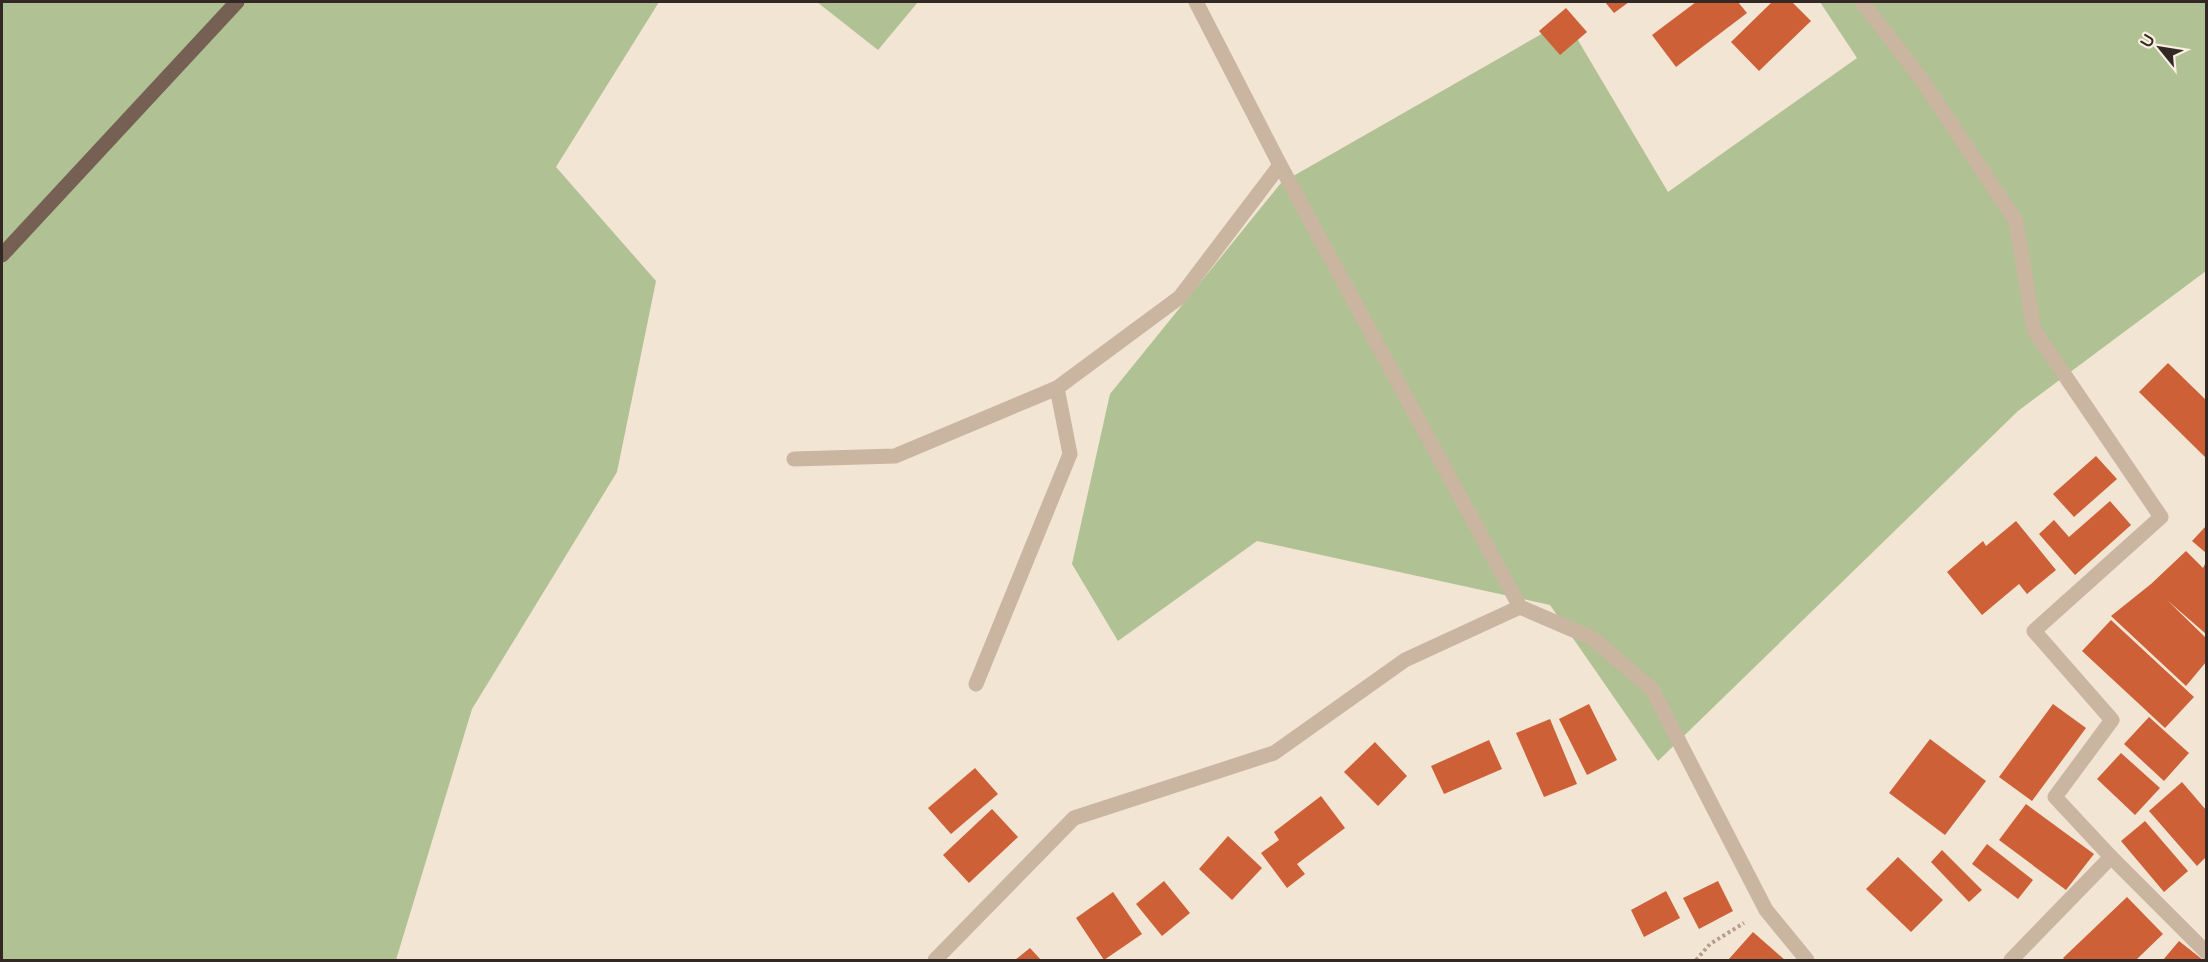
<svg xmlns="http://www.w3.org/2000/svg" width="2208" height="962" font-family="'Varela Round',sans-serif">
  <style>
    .green { fill: #b0c194 }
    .building { fill: #cd6037 }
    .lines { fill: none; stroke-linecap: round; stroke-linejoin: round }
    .path { stroke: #b69f8a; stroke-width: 4; stroke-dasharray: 3 3; stroke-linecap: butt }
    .lane { stroke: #cab5a0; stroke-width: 15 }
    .street { stroke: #cab5a0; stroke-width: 15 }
    .primary { stroke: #766054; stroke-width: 15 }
  </style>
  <rect width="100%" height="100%" fill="#f2e5d4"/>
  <g class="green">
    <path d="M2,2h657l-103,165 100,114 -39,191 -145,237 -76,251h-394z"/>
    <path d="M817,2h101l-40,48z"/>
    <path d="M1820,2h386v269l-188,140 -360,350 -108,-156 -293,-64 -139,100 -46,-77 38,-170 171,-211 285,-163 102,172 189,-134z"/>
  </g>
  <g class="building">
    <path d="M1605,2h24l-15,11z"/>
    <path d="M1696,2h42l9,11 -71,54 -24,-32z"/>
    <path d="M1772,2h20l19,19 -52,50 -28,-29z"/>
    <path d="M1566,8l21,24 -27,23 -21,-24z"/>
    <path d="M2168,363l38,37v58l-67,-66z"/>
    <path d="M2096,456l21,23 -43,38 -21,-23z"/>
    <path d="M2110,501l21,24 -56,50 -36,-41 15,-14 15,17z"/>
    <path d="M2016,521l40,49 -29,24 -8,-10 -37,31 -35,-43 36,-31 3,5z"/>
    <path d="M2206,526v27l-14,-12z"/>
    <path d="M2186,551l17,17 3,-6v72l-39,-34 39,38v24l-20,24 -75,-70 40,-32z"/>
    <path d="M2111,620l83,77 -29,31 -83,-77z"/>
    <path d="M1589,704l28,56 -30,15 -28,-56z"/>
    <path d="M2053,704l33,24 -54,73 -33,-24z"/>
    <path d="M2149,717l40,36 -25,28 -40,-37z"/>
    <path d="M1550,719l27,65 -33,13 -28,-64z"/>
    <path d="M1930,739l56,42 -41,54 -56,-42z"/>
    <path d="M1489,740l13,29 -58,25 -13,-28z"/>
    <path d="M1375,742l32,34 -29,30 -34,-34z"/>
    <path d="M2121,753l39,35 -25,27 -38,-36z"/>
    <path d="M975,768l23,26 -47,40 -23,-26z"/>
    <path d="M2182,782l24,28v47l-9,9 -48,-55z"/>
    <path d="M1321,796l24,32 -48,36 8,10 -18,14 -26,-35 18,-13 -5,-8z"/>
    <path d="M2026,804l68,50 -28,36 -67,-50z"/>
    <path d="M992,809l26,28 -49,46 -26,-28z"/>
    <path d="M2145,821l43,50 -24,21 -43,-51z"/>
    <path d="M1228,836l34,32 -30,32 -33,-31z"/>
    <path d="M1987,844l46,36 -15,19 -46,-35z"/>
    <path d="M1942,850l40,40 -13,12 -38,-40z"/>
    <path d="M1898,857l45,43 -32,32 -45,-43z"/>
    <path d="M1164,881l26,32 -28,23 -26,-32z"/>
    <path d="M1718,881l15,30 -34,18 -16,-31z"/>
    <path d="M1666,891l14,27 -36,19 -13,-27z"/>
    <path d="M1113,892l29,42 -38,26 -28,-42z"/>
    <path d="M2127,897l36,37 -27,26h-71l-2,-2z"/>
    <path d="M1753,932l32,28h-57z"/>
    <path d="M2179,941l24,19h-40z"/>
    <path d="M1030,948l11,12h-26z"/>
  </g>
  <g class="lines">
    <path class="path" d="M1696,960l14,-16 34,-21"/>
    <g class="lane">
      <path d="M794,459l101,-3 162,-68 123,-91 100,-132"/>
      <path d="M976,684l94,-230 -13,-66"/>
    </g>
    <g class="street">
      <path d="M1196,2l84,163 240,442 72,31 60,51 114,221 41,50"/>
      <path d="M1862,2l58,75 96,144 18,109 127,187 -127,114 78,89 -57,77 56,60"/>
      <path d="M935,960l139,-142 200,-65 131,-93 115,-53"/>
      <path d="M2011,960l100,-103 95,95"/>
    </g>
    <path class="primary" d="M2,255l235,-253"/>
  </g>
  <rect width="2208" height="962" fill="none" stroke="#332924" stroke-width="6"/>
  <g transform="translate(2160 48) rotate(300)" stroke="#faefe0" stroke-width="4.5" paint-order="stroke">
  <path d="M0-4.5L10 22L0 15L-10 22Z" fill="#332924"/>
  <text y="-9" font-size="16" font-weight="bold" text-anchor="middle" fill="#332924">U</text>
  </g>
</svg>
